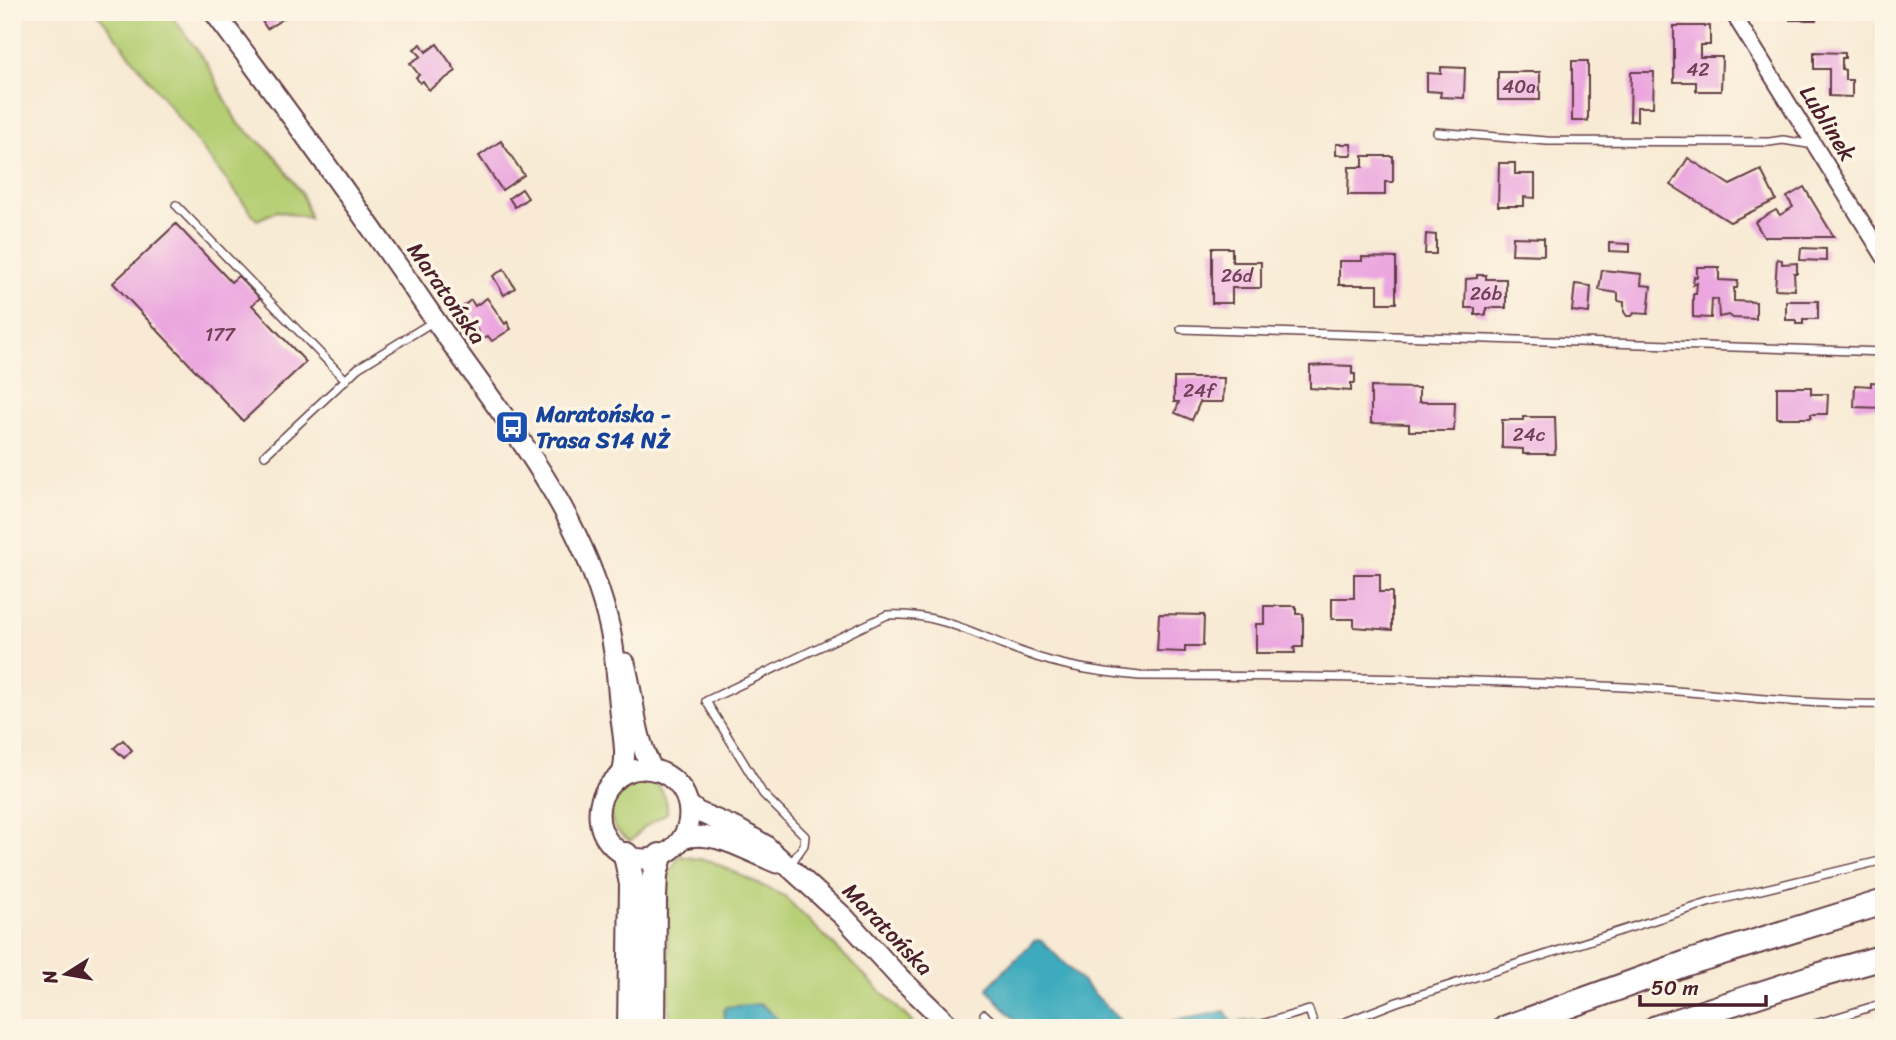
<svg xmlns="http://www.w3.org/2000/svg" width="1896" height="1040" font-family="Sriracha,sans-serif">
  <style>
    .green { fill: #b5ce73; stroke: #80764f; stroke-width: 2 }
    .water { fill: #3eabbd; stroke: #446574; stroke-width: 2 }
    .building { fill: #eba6df }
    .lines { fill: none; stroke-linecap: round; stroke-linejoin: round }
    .lane-casing { stroke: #643d44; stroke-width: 10 }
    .street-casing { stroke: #643d44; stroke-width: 18 }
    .secondary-casing { stroke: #643d44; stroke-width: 23 }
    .highway-casing { stroke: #643d44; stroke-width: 28 }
    .lane { stroke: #fff; stroke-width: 7 }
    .street { stroke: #fff; stroke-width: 14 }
    .secondary { stroke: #fff; stroke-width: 19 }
    .highway { stroke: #fff; stroke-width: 24 }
    .labels { text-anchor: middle; stroke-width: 7; stroke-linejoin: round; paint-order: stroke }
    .number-label { font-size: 19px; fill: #724158 }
    .street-label { font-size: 23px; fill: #4a1f2b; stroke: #fcf5e5 }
    .transit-label { font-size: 23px; font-weight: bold; fill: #164399; stroke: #fcf5e5; text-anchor: start }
  </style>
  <rect width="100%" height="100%" fill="#fcf5e5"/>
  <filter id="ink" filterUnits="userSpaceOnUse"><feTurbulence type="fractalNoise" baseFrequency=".0143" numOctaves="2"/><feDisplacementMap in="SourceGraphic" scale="14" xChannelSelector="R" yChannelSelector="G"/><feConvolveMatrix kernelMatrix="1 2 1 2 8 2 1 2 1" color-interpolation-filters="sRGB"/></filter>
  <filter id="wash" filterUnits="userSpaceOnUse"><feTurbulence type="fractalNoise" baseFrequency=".00686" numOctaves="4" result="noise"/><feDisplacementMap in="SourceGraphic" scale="28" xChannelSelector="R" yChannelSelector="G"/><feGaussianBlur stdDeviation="1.57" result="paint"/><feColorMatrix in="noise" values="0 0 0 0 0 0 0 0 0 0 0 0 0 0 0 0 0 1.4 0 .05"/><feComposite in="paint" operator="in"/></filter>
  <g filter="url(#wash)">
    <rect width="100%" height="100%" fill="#f8ead4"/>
    <g class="green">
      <path d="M97,12h72l37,50 31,60 38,34 27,38 8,24 -33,-7 -20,9z"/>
      <path d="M646,781l9,1c9,11 13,18 12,31l-24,15 -12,13c-6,-3 -13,-8 -17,-15 -7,-14 -1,-37 15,-43 4,-2 12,-1 17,-2z"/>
      <path d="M680,856l31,5 73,35 134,132h-249l-2,-152z"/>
    </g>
    <g class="water">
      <path d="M1039,940l3,1 86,87h-106l-34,-38 1,-4 45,-45z"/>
      <path d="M761,1004l26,24h-61l-2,-18 2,-3z"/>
      <path d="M1225,1011l7,12 25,-3 3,7 -121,1z"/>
    </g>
    <g id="blocks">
      <g class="building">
        <path d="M256,12h38l-27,17z"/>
        <rect x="1790" y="12" width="26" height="8"/>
        <path d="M1674,26h36v19h-10v12h22l-1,34h-25v-9h-22z"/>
        <path d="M421,44l5,8 11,-8 19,27 -27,19 -6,-9 -3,2 -4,-6 3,-2 -9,-12 11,-7 -7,-7z"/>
        <path d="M1814,52l31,1v5h-3v11l3,1v10h7v17l-23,-1v-27h-15z"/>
        <rect x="1572" y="61" width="16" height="60"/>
        <path d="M1441,67l24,1 -1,30 -24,-1 1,-5 -14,-1v-18l14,1z"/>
        <rect x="1498" y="72" width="42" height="28"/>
        <path d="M1631,72h23l-1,35h-16v14h-7z"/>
        <path d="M501,141l23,34 -22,15 -23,-34z"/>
        <path d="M1336,144h15l1,11h-16z"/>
        <path d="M1363,156h30v26h-8v13h-37l1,-28h14z"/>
        <path d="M1688,158l42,27 31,-15 15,30 -46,22 -59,-37z"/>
        <path d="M1499,163h16v11h20v24l-11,-1v9h-26z"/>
        <path d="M1804,187l30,50h-70l-9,-15 21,-12 4,5 13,-8 -6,-10z"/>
        <path d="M522,189l6,9 -13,9 -6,-9z"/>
        <path d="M176,224l55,58 7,-6 22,22 -8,7 54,57 -63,59 -130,-138z"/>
        <path d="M1426,234l10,1v19h-11z"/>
        <path d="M1513,237l31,1v17l-32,-1z"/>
        <path d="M1609,243l21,1v8l-21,-1z"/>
        <path d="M1212,248h20v14h29v26h-29v15h-20z"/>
        <path d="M1801,248l25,1v12l-26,-1z"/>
        <path d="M1362,257l34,1v45h-18v-18h-39v-24h23z"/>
        <path d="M1777,259l5,1v4l15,-1v10h-3l1,17 -20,-1z"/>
        <path d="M1697,267h22v13l19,1 -1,7h-3v13l22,1v17l-23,-1 -4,-3 -10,2 -1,-18h-6l-1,19 -18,-1v-23h3l1,-11 -4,2 1,-9 3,1z"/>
        <path d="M504,269l11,19 -11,7 -11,-19z"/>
        <path d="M1602,270l40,4 -1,11 10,1 -3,28 -14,-1 -2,3h-5l-3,-4v-10l-6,-1v-8l-19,-3z"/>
        <path d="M1477,275h9v4h20v29h-20v7h-11v-7h-10l1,-29 11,-1z"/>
        <path d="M1575,284l16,2 -2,27 -17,-2z"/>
        <path d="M487,298l18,26 2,-2 4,7 -19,12 -4,-5 -5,3 -13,-19 -3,2 -5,-6 4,-3 -4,-6 9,-7 4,6z"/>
        <path d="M1786,301h32v18h-15v5h-7v-4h-10z"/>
        <path d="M1327,365l25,1v8h3v9h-4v8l-41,-3v-22z"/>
        <path d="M1174,378h50l-1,24h-23l-8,18 -17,-7 4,-11h-5z"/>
        <path d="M1871,382l13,1v25l-30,-1 1,-22 16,1z"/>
        <path d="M1371,387l48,1v14h36l-1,29h-45v-7l-38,-1z"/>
        <path d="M1777,387h34v7h17l-1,20h-16v4h-34z"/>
        <path d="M1523,417h32l1,32 -2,5h-31v-5l-21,-1v-28h21z"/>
        <path d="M1354,574h26v18h12v38l-38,-3v-8h-22v-21h22z"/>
        <path d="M1264,606h32v8h7v33h-9l1,6h-39v-29h8z"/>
        <path d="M1159,614l45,1 -1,31h-18v6l-28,-1z"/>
        <path d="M123,740l9,10 -8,8 -10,-10z"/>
      </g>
    </g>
  </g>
  <g filter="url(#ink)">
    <use href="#blocks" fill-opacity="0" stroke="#643d44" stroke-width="2"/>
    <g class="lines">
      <g class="lane-casing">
        <g id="lane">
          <path d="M1437,132l110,9 222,1 14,-2 31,5"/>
          <path d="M176,205l170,175"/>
          <path d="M1181,329l703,23"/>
          <path d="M265,455l93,-87 76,-47"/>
          <path d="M790,865l14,-20 1,-9 -42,-42 -57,-93 181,-86c53,-3 91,21 138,38 37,14 76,19 115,23 161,0 323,3 484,11 87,5 173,19 260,17"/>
          <path d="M984,1014l15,14"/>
          <path d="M1262,1024l47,-14 6,18"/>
          <path d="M1330,1028l67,-26 314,-100 173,-42"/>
          <path d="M1802,1028l82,-25"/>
        </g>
      </g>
      <g class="street-casing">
        <path id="street" d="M1732,12l152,245"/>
      </g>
      <g class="secondary-casing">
        <g id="secondary">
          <path d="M214,12c75,100 148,201 219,305 66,96 144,185 174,300 8,30 10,63 13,94 2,20 8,44 2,63"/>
          <path d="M625,663c9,33 10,77 28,107"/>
          <circle cx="644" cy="814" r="45"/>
          <path d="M689,805l9,7 38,16 29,17 79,72 55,60 53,51"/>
          <path d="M682,839c31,-11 66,13 95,24"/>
        </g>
      </g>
      <g class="highway-casing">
        <g id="highway">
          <path d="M626,855l6,29 -2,144"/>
          <path d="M653,1028l1,-131 1,-22 5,-19"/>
          <path d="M1506,1028l181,-65 197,-61"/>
          <path d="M1656,1028l154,-50 74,-21"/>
        </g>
      </g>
      <use href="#lane" class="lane"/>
      <use href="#street" class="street"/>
      <use href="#secondary" class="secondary"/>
      <use href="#highway" class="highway"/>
    </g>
  </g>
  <defs>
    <g id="bus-square" transform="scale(1.75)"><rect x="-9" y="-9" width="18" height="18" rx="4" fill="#1a4fb4" stroke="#fcf5e5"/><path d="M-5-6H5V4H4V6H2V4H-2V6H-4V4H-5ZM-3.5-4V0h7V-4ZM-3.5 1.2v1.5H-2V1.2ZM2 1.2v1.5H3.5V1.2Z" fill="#fff"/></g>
  </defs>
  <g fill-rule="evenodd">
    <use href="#bus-square" x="512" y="427"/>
  </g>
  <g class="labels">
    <g class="number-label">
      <text x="1698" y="76">42</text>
      <text x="1519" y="93">40a</text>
      <text x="1237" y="282">26d</text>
      <text x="1486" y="300">26b</text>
      <text x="220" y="341">177</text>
      <text x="1199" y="397">24f</text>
      <text x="1529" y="441">24c</text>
    </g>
    <g class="street-label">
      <text transform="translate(1828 123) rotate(58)" y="8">Lublinek</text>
      <text transform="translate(447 293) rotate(55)" y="8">Maratońska</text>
      <text transform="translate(888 929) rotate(46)" y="8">Maratońska</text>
    </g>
    <g class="transit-label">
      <text x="536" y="422">Maratońska -<tspan x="536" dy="26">Trasa S14 NŻ</tspan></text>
    </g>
  </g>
  <rect width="1896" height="1040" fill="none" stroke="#fcf5e5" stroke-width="42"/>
  <g transform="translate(66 974) rotate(259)" stroke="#fcf5e5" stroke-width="5" paint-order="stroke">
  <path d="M0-5L12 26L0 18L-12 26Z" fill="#4a1f2b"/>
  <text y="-10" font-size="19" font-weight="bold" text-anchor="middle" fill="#4a1f2b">N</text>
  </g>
  <path d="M1640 995v10h126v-10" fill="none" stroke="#4a1f2b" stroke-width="3.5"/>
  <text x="1651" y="995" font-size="21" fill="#4a1f2b" stroke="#fcf5e5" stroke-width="5" paint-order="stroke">50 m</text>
</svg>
